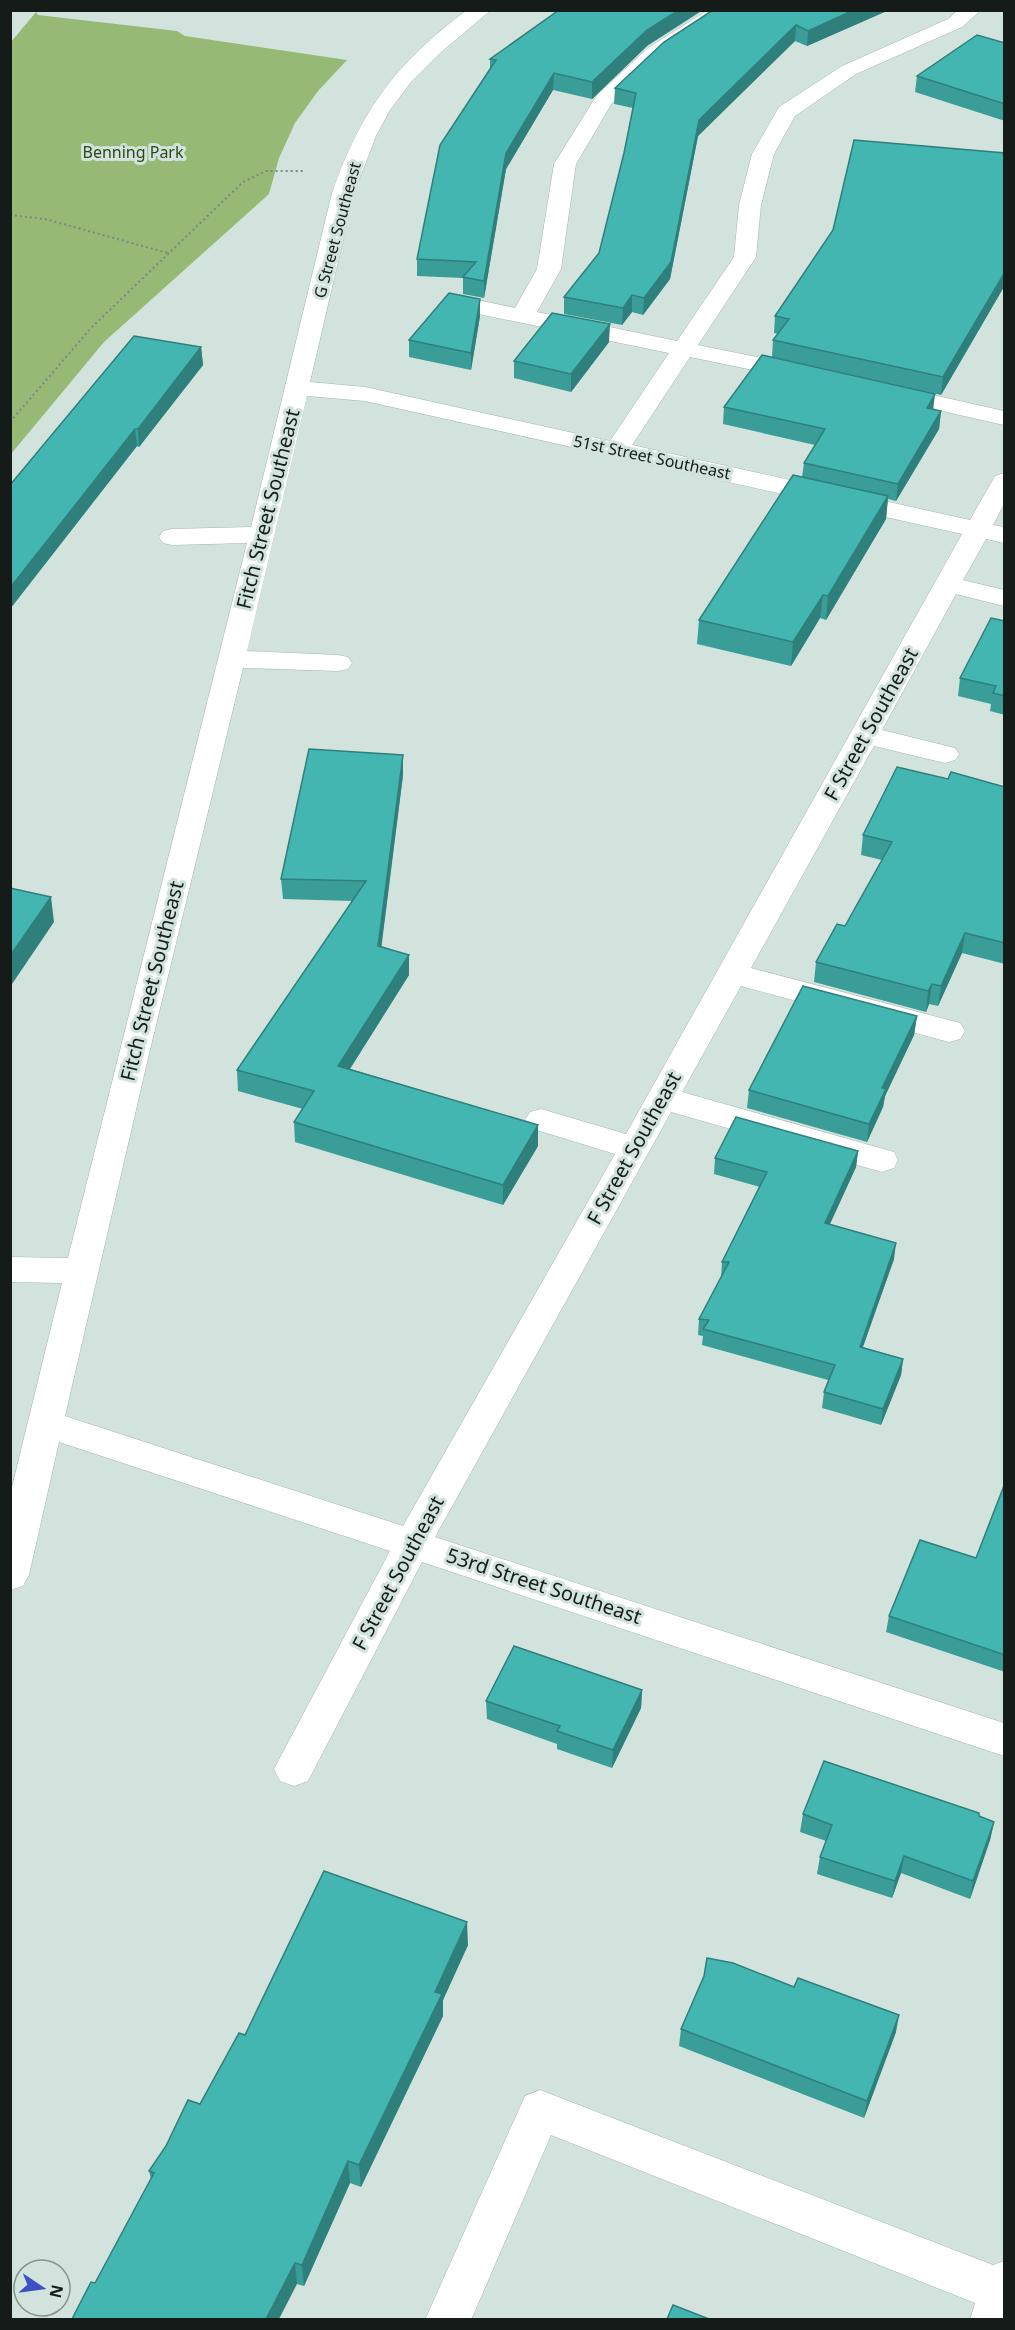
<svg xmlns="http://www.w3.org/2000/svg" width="1015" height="2330" font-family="'Noto Sans',sans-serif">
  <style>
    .green { fill: #96ba76 }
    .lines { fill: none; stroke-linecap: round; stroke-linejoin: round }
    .minor-casing { stroke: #a4b5af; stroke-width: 1 }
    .path { stroke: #7b8782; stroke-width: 2; stroke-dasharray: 2 3; stroke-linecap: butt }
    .minor { fill: #fff; fill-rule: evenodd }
    .wall { fill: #3a9d98 }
    .shaded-wall { fill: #2f7f7c }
    .building { fill: #43b6b1; stroke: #2f7f7c; stroke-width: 1.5 }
    .labels { text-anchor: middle; stroke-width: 6; stroke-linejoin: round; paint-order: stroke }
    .far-park-label { font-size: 16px; fill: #2f4615; stroke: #d2e3dd }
    .far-street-label { font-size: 16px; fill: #141b18; stroke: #d2e3dd }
    .street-label { font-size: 20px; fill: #141b18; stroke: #d2e3dd }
  </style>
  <rect width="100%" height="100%" fill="#d2e3dd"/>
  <path class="green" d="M36,12l2,3 139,16 8,5 162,24 -29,31 -23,32 -16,35 -10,36 -165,148 -93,112v-412z"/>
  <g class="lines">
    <g class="minor-casing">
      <g id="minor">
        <path d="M467,10h24l-51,43 -29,29 -21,28 -14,26 -22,57 -44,189 55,5 245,54 59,-88 -215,-44 -8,-2 -4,-5 4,-5 8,-2 61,13 22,-39 17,-105 43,-69 51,-47 60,-38h25l-71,46 -50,47 -36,61 -15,105 -24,43 140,29 57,-84 5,-52 13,-51 27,-47 63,-41 106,-47 10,-9h23l-19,17 -106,47 -61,42 -21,38 -13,51 -5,52 -58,88 112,23 3,5 -3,5 -9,2 -111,-23 -58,88 338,75 25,-44 9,-3v31l-11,21 11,2v16l-18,-4 -23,41 41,10v16l-48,-12 -74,136 73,18 4,6 -4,6 -10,3 -71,-17 -123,222 209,55 5,8 -5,8 -11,3 -208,-56 -59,106 212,60 4,8 -4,8 -12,4 -211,-60 -236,425 569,186v33l-582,-194 -114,219 -14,5 -14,-5 -6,-12 116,-218 -331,-109 -30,133 -6,11 -13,4v-95l52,-212 -52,-1v-25l58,1 179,-715 -75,2 -9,-2 -4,-6 4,-6 9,-2 79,-2 81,-334c30,-84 63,-129 135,-183zM307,396l58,5 597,133 -336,600 -85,-25 -11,3 -5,8 5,8 85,26 -212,372 -338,-110 83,-358 95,-390 95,3 10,-2 4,-6 -4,-6 -10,-2 -91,-4z"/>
        <path d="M889,385l115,26v14l-124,-28 -3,-5 3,-5z"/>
        <path d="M540,2090l453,175 11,-4v59h-34l5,-17 -424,-168 -80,185h-46l100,-224z"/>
      </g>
    </g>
    <g class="path">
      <path d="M10,215l35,4 123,34"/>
      <path d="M10,422l82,-95 151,-145 23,-11h39"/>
    </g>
    <use href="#minor" class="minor"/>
  </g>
  <g class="wall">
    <path d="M713,10h176l-82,36 -12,-5 -97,95 -28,143 -27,36 -11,-3 -10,13 -58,-11v-17l35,-44 25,-100 9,-45 -19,-4 1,-16z"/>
    <path d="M1005,43v78l-90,-29 2,-16z"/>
    <path d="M647,46l-55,53 -39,-9 -47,79 -22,129 -21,-4v-16l-46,-2v-17l73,-189v-11z"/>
    <path d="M1005,153v132l-64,110 -169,-38 1,-17 5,-6 -4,-1 1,-17z"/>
    <path d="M480,299v17l-9,54 -62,-13v-17z"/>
    <path d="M609,342l-38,50 -57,-14v-17z"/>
    <path d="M201,347l2,18 -64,82 -2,-1 -127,163v-124z"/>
    <path d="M724,407l209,2 8,2 -2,18 -43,72 -8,-2 -2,20 -60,101 -6,-2 -29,48 -94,-22 2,-24 103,-143 2,-14 11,-18 -92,-21z"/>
    <path d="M1005,621v94l-15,-4 1,-7 -33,-8 2,-18z"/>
    <path d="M403,775l-22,171 28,9v20l-59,94 188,56v21l-35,59 -208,-63 -1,-20 9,-13 -65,-18 -1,-21 115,-169 -69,-2 -2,-20z"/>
    <path d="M948,779l57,8v177l-43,-11 -24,53 -9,-2 -3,8 -112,-30 2,-20 29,-36 37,-66 -21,-5 2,-20z"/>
    <path d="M917,1016l-3,19 -29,61 -2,11 -16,35 -120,-34 2,-18z"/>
    <path d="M858,1151l-2,16 -26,57 64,35 -31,88 40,12 -2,16 -20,50 -59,-17 2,-16 4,-12 -126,-35 1,-9 -5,-1 1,-16 22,-41 1,-16 38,-75 -46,-13 1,-16z"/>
    <path d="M1005,1483v189l-119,-40 3,-16 87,-58z"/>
    <path d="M642,1690l-1,18 -29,60 -55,-19v-5l-70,-25 -1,-18z"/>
    <path d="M803,1814l176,2 15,6 -4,18 -20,59 -69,-26 -9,25 -75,-24 3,-17 6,-16 -26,-9z"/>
    <path d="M468,1945l-25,55v16l-82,171 -11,-4 -46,103 -7,-2 -202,-1 56,-104 -2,-8 17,-25 34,-42 45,-69z"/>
    <path d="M681,2029l215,3 -32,86 -185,-72z"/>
  </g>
  <g class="shaded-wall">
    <path d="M679,10h24l-56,36 -55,53v-17l55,-52z"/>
    <path d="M854,10h35l-82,36 1,-15z"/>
    <path d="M796,25l-1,16 -97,95 -28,143 -27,36 1,-17 55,-178z"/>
    <path d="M554,73l-1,17 -47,79 -22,129v-17l22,-128z"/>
    <path d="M1005,272v13l-64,110 2,-18z"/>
    <path d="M632,295v17l-10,13 1,-17z"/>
    <path d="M480,299v17l-9,54v-17z"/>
    <path d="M610,324l-1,18 -38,50v-18z"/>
    <path d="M201,347l2,18 -64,82 -1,-18z"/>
    <path d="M935,394l-2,17 -6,-3z"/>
    <path d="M941,411l-2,18 -43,72 2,-17z"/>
    <path d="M135,429l2,17 -127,163v-21z"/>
    <path d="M888,496l-2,23 -60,101 2,-24z"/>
    <path d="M823,595l-3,23 -29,48 2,-24z"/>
    <path d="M403,755v20l-24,191 -1,-20z"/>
    <path d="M51,897l3,25 -44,65v-31z"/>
    <path d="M965,933l-3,20 -24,53 3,-20z"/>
    <path d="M409,955v20l-70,111 -1,-20z"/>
    <path d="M932,984l-3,20 -3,8 2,-21z"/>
    <path d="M917,1016l-3,19 -29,61 -2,11 -16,35 2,-18 13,-36z"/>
    <path d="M538,1125v21l-35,59v-20z"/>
    <path d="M858,1151l-2,16 -33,72 2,-16z"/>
    <path d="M896,1243l-2,16 -37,104 3,-16z"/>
    <path d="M903,1359l-2,16 -20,50 2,-16z"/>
    <path d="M642,1690l-1,18 -29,60 1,-18z"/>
    <path d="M994,1822l-4,18 -20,59 3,-18z"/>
    <path d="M904,1856l-3,17 -9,25 3,-17z"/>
    <path d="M467,1922l1,23 -25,55v16l-82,171 -2,-22 76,-173z"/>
    <path d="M899,2015l-3,17 -32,86 3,-17z"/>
    <path d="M348,2161l2,22 -46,103 -2,-21z"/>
    <path d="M295,2263l2,21 -18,35h-13z"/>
  </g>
  <g class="building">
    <path d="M559,10h120l-32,20 -55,52 -38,-9 -48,80 -22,128 -21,-4 13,-15 -59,-3 23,-114 56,-85 -6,-1z"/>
    <path d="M713,10h141l-46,21 -12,-6 -97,95 -28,142 -27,36 -12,-3 -9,13 -59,-11 35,-44 25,-100 12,-60 -21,-5 49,-46z"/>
    <path d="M977,35l28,8v61l-88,-28z"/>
    <path d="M854,140l151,13v119l-62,105 -170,-37 16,-21 -14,-3 58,-86z"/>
    <path d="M449,293l31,6 -9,54 -62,-13z"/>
    <path d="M552,313l58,11 -39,50 -57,-13z"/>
    <path d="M134,336l67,11 -63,82h-3l-125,159v-103z"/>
    <path d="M762,355l173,39 -8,14 14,3 -43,73 -94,-21 21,-34 -101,-22z"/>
    <path d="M793,475l95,21 -60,100 -5,-1 -30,47 -94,-22z"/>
    <path d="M991,618l14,3v75l-12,-3 3,-7 -36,-8z"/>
    <path d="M309,749l94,6 -25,191 31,9 -71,111 200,59 -35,60 -209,-63 20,-31 -77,-21 129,-189 -85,-2z"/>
    <path d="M897,767l51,12 3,-7 54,15v156l-40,-10 -24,53 -9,-2 -4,7 -112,-29 21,-38 8,2 47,-84 -29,-7z"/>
    <path d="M10,888l41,9 -41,59z"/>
    <path d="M803,986l114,30 -35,72 4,1 -17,35 -120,-34z"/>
    <path d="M736,1117l122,34 -33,72 71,20 -36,104 43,12 -20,50 -59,-17 11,-27 -132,-36 6,-9 -10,-1 30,-57h-7l45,-90 -52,-14z"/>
    <path d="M1005,1483v172l-116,-39 31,-76 56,18z"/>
    <path d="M514,1646l128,44 -29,60 -56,-19 3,-5 -74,-25z"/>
    <path d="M824,1761l155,52v3l15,6 -21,59 -69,-25 -9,25 -75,-24 12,-32 -29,-11z"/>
    <path d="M324,1871l143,51 -32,70 7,2 -83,171 -11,-4 -46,104 -7,-2 -29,56h-194l19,-37 4,1 59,-110 -5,-2 17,-25 22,-46 12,4 39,-71 6,2z"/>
    <path d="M707,1958l26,5 61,24 4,-9 101,37 -32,86 -186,-72 23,-53z"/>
    <path d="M673,2305l36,14h-42z"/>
  </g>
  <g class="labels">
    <g class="far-park-label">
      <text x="133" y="158">Benning Park</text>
    </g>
    <g class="far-street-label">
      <text transform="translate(337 230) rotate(-75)" y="6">G Street Southeast</text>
      <text transform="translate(652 457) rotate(12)" y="6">51st Street Southeast</text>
    </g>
    <g class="street-label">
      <text transform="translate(268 509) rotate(-76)" y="7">Fitch Street Southeast</text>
      <text transform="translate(871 724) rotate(-61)" y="7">F Street Southeast</text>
      <text transform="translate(152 981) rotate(-76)" y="7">Fitch Street Southeast</text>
      <text transform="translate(634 1148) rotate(-61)" y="7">F Street Southeast</text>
      <text transform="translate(398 1573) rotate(-62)" y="7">F Street Southeast</text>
      <text transform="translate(544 1586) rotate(18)" y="7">53rd Street Southeast</text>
    </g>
  </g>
  <rect width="1015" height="2330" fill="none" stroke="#141b18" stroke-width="24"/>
  <g transform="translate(42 2288) rotate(103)"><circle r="28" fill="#d2e3dd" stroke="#86938e" stroke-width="1.5"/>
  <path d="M0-4.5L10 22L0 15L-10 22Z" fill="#3e50c4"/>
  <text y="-9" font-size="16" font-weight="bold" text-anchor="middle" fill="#141b18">N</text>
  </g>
</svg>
